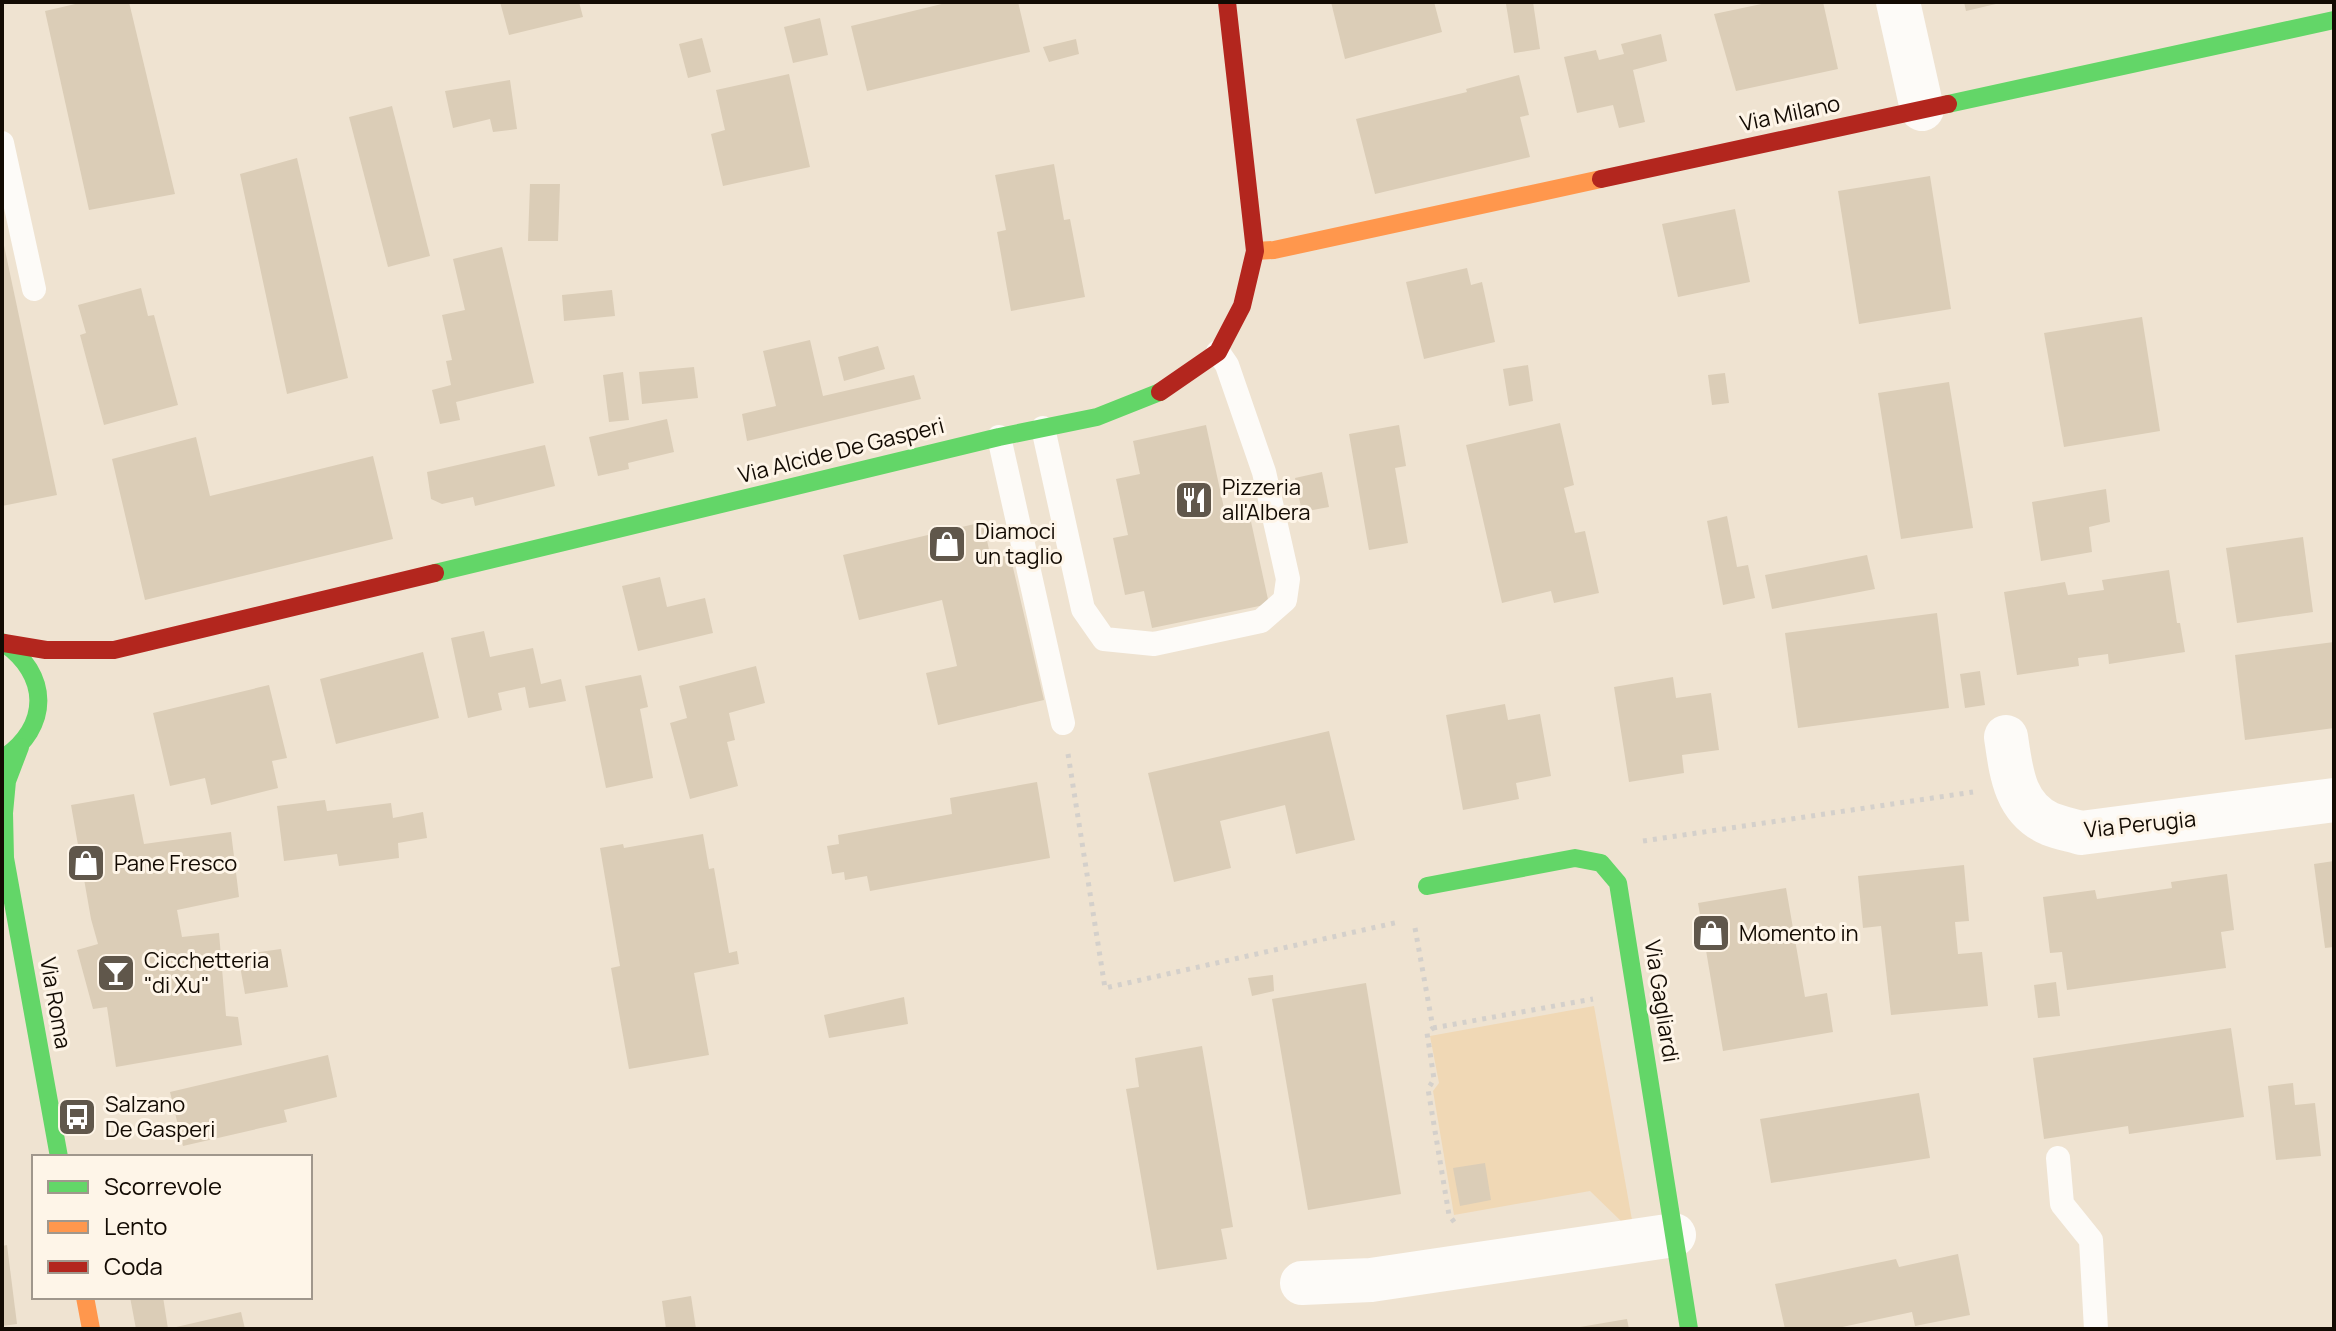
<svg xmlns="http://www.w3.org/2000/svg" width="2336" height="1331" font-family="Manrope,sans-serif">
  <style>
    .green { fill: #f0d8b5 }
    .building { fill: #dbcdb7 }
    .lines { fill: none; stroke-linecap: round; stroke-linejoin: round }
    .path { stroke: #d4d0cb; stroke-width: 5; stroke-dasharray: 4 6; stroke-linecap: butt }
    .lane { stroke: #fdfbf8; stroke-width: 24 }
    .street { stroke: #fdfbf8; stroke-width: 44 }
    .fast { stroke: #63d668; stroke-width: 18 }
    .slow { stroke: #ff974d; stroke-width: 18 }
    .jam { stroke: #b3261e; stroke-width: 18 }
    .labels { text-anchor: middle; stroke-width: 6; stroke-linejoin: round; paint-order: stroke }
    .street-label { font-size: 22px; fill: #130b03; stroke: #fef5e8 }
    .poi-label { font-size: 22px; fill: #130b03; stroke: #fef5e8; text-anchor: start }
  </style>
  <rect width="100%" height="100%" fill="#efe3d1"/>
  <path class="green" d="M1594,1006l38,214 -10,2 -32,-31 -136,24 -21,-124 6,-8 -9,-47z"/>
  <g class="building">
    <path d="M84,2h45l46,192 -86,16 -44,-199z"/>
    <path d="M500,2h79l4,15 -74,18z"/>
    <path d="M950,2h68l12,50 -163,39 -16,-65z"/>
    <path d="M1331,2h103l8,30 -97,27z"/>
    <path d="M1521,2h12l7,47 -26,4 -8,-49z"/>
    <path d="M1771,2h52l15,67 -102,22 -22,-77z"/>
    <path d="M1964,2h36v1l-34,8z"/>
    <path d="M820,18l8,37 -35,8 -9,-36z"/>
    <path d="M1661,34l6,27 -34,9 12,52 -26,6 -6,-23 -36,8 -13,-56 32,-7 3,10 4,-1 21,-5 -3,-10z"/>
    <path d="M702,38l9,34 -23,6 -9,-34z"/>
    <path d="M1076,39l3,15 -30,8 -6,-15z"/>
    <path d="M789,74l21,93 -87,19 -12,-52 14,-4 -9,-40z"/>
    <path d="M1519,75l10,40 -9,2 10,40 -155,37 -19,-75 111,-27 -1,-3z"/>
    <path d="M510,80l7,49 -24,3 -3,-13 -37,9 -8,-37z"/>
    <path d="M392,106l38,150 -42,11 -39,-150z"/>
    <path d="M297,158l51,220 -61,16 -47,-220z"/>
    <path d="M1054,164l10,56 6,-1 15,78 -74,14 -14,-79 9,-2 -11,-55z"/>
    <path d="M1930,176l21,133 -92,15 -21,-133z"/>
    <path d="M530,184h30l-2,57h-30z"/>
    <path d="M1735,209l15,73 -72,15 -16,-73z"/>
    <path d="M2,236l55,259 -55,11z"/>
    <path d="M502,247l32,136 -78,19 4,18 -20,4 -8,-34 19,-5 -5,-24 6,-1 -10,-45 23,-5 -12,-51z"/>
    <path d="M1467,268l4,17 11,-3 13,60 -71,17 -18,-77z"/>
    <path d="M141,288l7,28 6,-1 24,90 -74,20 -24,-90 6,-2 -8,-28z"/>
    <path d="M612,290l3,26 -51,5 -2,-26z"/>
    <path d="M2142,317l18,114 -96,16 -20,-114z"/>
    <path d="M810,340l13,56 91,-21 7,24 -174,42 -5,-27 34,-8 -13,-55z"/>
    <path d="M878,346l7,23 -41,12 -6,-24z"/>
    <path d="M1528,365l5,36 -24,5 -6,-37z"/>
    <path d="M694,367l4,31 -56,6 -3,-32z"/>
    <path d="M623,372l6,48 -20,2 -6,-47z"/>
    <path d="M1725,373l4,30 -17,2 -4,-30z"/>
    <path d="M1949,382l24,146 -72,11 -23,-146z"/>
    <path d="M667,419l7,33 -46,11 1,6 -31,7 -9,-39z"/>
    <path d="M1560,423l14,62 -10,3 11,45 10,-2 14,62 -45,10 -3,-12 -49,12 -36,-158z"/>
    <path d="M1206,425l21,97 23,-5 19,87 -117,24 -8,-37 -19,4 -12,-57 15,-3 -12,-56 24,-5 -7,-33z"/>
    <path d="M1399,425l7,41 -11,2 13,75 -39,7 -20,-116z"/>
    <path d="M196,437l14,59 163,-40 20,83 -248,61 -33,-141z"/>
    <path d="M545,445l10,41 -80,20 -2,-9 -31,7 -11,-5 -4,-27z"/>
    <path d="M1322,472l7,35 -27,5 -7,-34z"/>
    <path d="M2106,489l4,33 -21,5 3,25 -51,9 -9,-59z"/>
    <path d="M1727,516l10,51 11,-2 7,33 -32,7 -16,-84z"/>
    <path d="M983,522l8,37 19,-4 34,145 -106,25 -12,-52 31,-7 -15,-66 -83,20 -16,-65z"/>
    <path d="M2303,537l10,75 -76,11 -11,-75z"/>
    <path d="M1867,555l8,34 -103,20 -7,-34z"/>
    <path d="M2169,570l8,53h3l5,29 -76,12 -1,-10 -30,4 1,8 -62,9 -13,-83 61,-10 3,13 36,-5 -2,-10z"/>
    <path d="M660,577l7,30 38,-9 8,35 -75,18 -16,-65z"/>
    <path d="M1937,613l12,95 -151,20 -13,-95z"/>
    <path d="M484,631l6,26 43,-9 8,36 20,-5 5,22 -37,7 -4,-21 -27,6 4,17 -34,8 -17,-80z"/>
    <path d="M2334,642v86l-89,12 -10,-85z"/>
    <path d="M423,652l16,66 -103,26 -16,-65z"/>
    <path d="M756,666l9,37 -36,10 6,27 -8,2 11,44 -48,13 -20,-76 17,-5 -8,-32z"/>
    <path d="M1980,671l5,34 -20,3 -5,-34z"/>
    <path d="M641,675l7,32 -8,2 13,69 -47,10 -21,-102z"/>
    <path d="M1673,677l3,21 35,-5 8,57 -37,5 2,18 -55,9 -15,-95z"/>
    <path d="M269,685l18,73 -15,3 6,27 -67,17 -6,-27 -35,8 -17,-73z"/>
    <path d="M1505,704l3,16 32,-6 11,62 -35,7 3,16 -56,11 -17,-95z"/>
    <path d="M1329,731l26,109 -59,14 -11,-49 -65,16 11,47 -57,14 -26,-109z"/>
    <path d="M1037,782l13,76 -180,33 -3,-15 -22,4 -1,-8 -12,2 -5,-28 12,-2 -1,-9 114,-21 -2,-16z"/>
    <path d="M134,794l10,50 87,-12 8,65 -62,13 5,27 37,-4 7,83 12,1 4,28 -126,22 -9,-60 -14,2 -16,-59 21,-6 -7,-25 -20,-114z"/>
    <path d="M325,800l2,11 64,-8 2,15 30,-6 4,26 -29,5 1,15 -60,8 -2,-12 -53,7 -7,-55z"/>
    <path d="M703,834l6,35 5,-1 15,85 8,-2 2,13 -45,9 15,82 -80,14 -18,-101 9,-2 -20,-118 23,-4 1,4z"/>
    <path d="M2334,861v86l-9,1 -11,-84z"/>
    <path d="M1964,865l5,56 -14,1 3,32 24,-2 6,54 -97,9 -10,-89 -18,2 -5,-52z"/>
    <path d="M2227,874l7,56 -13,2 5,36 -159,22 -5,-38 -12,1 -7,-56 52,-7 2,9 75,-11 -1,-6z"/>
    <path d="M1786,888l19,109 22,-4 6,39 -110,19 -25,-148z"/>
    <path d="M281,949l7,38 -43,7 -7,-39z"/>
    <path d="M1273,975l1,16 -22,5 -4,-18z"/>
    <path d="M2056,982l4,34 -22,2 -4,-33z"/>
    <path d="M1366,983l35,211 -93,16 -36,-211z"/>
    <path d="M904,997l4,27 -79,14 -5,-23z"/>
    <path d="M2231,1028l13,89 -115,17 -1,-8 -84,13 -11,-81z"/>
    <path d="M1202,1046l31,181 -12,2 6,30 -70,11 -31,-181 13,-2 -4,-29z"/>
    <path d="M328,1055l9,42 -53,13 3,12 -104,24 -13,-54z"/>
    <path d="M2293,1083l2,22 20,-2 6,53 -45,4 -8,-74z"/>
    <path d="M1919,1093l11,65 -159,25 -11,-64z"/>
    <path d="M1485,1163l6,37 -31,6 -7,-38z"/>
    <path d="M7,1245l10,79 -15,2v-80z"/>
    <path d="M1958,1254l12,61 -55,11 -3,-14 -79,17h-48l-10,-45 121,-25 3,8z"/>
    <path d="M691,1296l5,33h-30l-4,-28z"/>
    <path d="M130,1297h33l5,32h-32z"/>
    <path d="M241,1312l4,17h-73v-1z"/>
    <path d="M1627,1319l2,10h-49v-2z"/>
  </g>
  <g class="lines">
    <g class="path">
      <path d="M1068,754l37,234 294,-66"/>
      <path d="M1643,841l330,-49"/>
      <path d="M1415,928l18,100 -6,5 7,46 -6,10 21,126 6,8"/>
      <path d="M1433,1028l160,-29"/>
    </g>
    <g class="lane">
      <path d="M2,143l32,146"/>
      <path d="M1043,428l40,181 21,30 50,5 107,-23 24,-21 3,-21 -24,-107 -37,-107 -9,-13"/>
      <path d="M999,437l64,286"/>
      <path d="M2058,1158l4,46 29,36 5,89"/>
    </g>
    <g class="street">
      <path d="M1898,2l24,107"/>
      <path d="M2006,737c5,34 8,71 44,87 10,4 21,6 31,9l253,-33"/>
      <path d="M1302,1283l69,-3 303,-45"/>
    </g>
    <g class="fast">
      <path d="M1948,104l386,-84"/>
      <path d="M435,573l564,-136 98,-20 63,-25"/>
      <path d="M2,642c48,32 49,85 0,117"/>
      <path d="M20,747l-13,34 -3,32 1,45 54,299"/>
      <path d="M1427,886l148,-28 26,5 17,20 71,446"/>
    </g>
    <g class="slow">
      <path d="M1255,251l19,-1 327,-71"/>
      <path d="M85,1297l6,32"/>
    </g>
    <g class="jam">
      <path d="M1601,179l347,-75"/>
      <path d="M1160,392l58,-40 24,-46 13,-55 -28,-249"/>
      <path d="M4,643l42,7h68l321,-77"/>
    </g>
  </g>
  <defs>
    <g id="restaurant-square" transform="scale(2)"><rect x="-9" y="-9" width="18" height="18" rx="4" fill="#60574b" stroke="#fef5e8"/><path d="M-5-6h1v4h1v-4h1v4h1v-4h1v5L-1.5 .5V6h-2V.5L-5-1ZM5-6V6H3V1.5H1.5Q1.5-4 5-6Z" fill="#fff"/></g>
    <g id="shop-square" transform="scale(2)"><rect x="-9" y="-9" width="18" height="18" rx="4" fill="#60574b" stroke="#fef5e8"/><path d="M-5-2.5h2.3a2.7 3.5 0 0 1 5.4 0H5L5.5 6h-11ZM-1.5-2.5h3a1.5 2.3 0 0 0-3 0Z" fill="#fff"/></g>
    <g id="bar-square" transform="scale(2)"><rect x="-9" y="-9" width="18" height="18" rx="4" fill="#60574b" stroke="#fef5e8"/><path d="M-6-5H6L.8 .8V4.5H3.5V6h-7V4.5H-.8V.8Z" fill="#fff"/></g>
    <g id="bus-square" transform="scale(2)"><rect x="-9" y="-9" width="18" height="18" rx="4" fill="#60574b" stroke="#fef5e8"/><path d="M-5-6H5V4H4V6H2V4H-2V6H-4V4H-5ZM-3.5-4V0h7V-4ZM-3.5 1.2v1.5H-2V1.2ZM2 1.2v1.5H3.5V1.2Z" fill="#fff"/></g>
  </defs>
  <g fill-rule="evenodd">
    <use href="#restaurant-square" x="1194" y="500"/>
    <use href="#shop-square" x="947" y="544"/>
    <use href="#shop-square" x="86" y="863"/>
    <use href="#shop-square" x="1711" y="933"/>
    <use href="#bar-square" x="116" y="973"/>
    <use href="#bus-square" x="77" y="1117"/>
  </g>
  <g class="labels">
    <g class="street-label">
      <text transform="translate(1790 113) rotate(-12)" y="8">Via Milano</text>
      <text transform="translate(841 450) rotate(-14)" y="8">Via Alcide De Gasperi</text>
      <text transform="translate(2140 824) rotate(-6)" y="8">Via Perugia</text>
      <text transform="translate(1662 1001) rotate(81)" y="8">Via Gagliardi</text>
      <text transform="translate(56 1003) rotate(80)" y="8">Via Roma</text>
    </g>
    <g class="poi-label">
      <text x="1222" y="495">Pizzeria<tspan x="1222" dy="25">all'Albera</tspan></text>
      <text x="975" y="539">Diamoci<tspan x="975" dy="25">un taglio</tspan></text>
      <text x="114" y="871">Pane Fresco</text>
      <text x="1739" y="941">Momento in</text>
      <text x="144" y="968">Cicchetteria<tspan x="144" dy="25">"di Xu"</tspan></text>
      <text x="105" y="1112">Salzano<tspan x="105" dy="25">De Gasperi</tspan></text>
    </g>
  </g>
  <rect width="2336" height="1331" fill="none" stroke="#130b03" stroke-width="8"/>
  <rect x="32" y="1155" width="280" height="144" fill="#fef5e8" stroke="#a0978c" stroke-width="2"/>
  <rect x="48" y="1181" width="40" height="12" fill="#63d668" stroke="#a0978c" stroke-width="2"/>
  <text x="104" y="1195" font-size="24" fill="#130b03">Scorrevole</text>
  <rect x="48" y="1221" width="40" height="12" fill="#ff974d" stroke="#a0978c" stroke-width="2"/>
  <text x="104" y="1235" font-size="24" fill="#130b03">Lento</text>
  <rect x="48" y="1261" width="40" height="12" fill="#b3261e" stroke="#a0978c" stroke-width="2"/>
  <text x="104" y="1275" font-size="24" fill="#130b03">Coda</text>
</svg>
